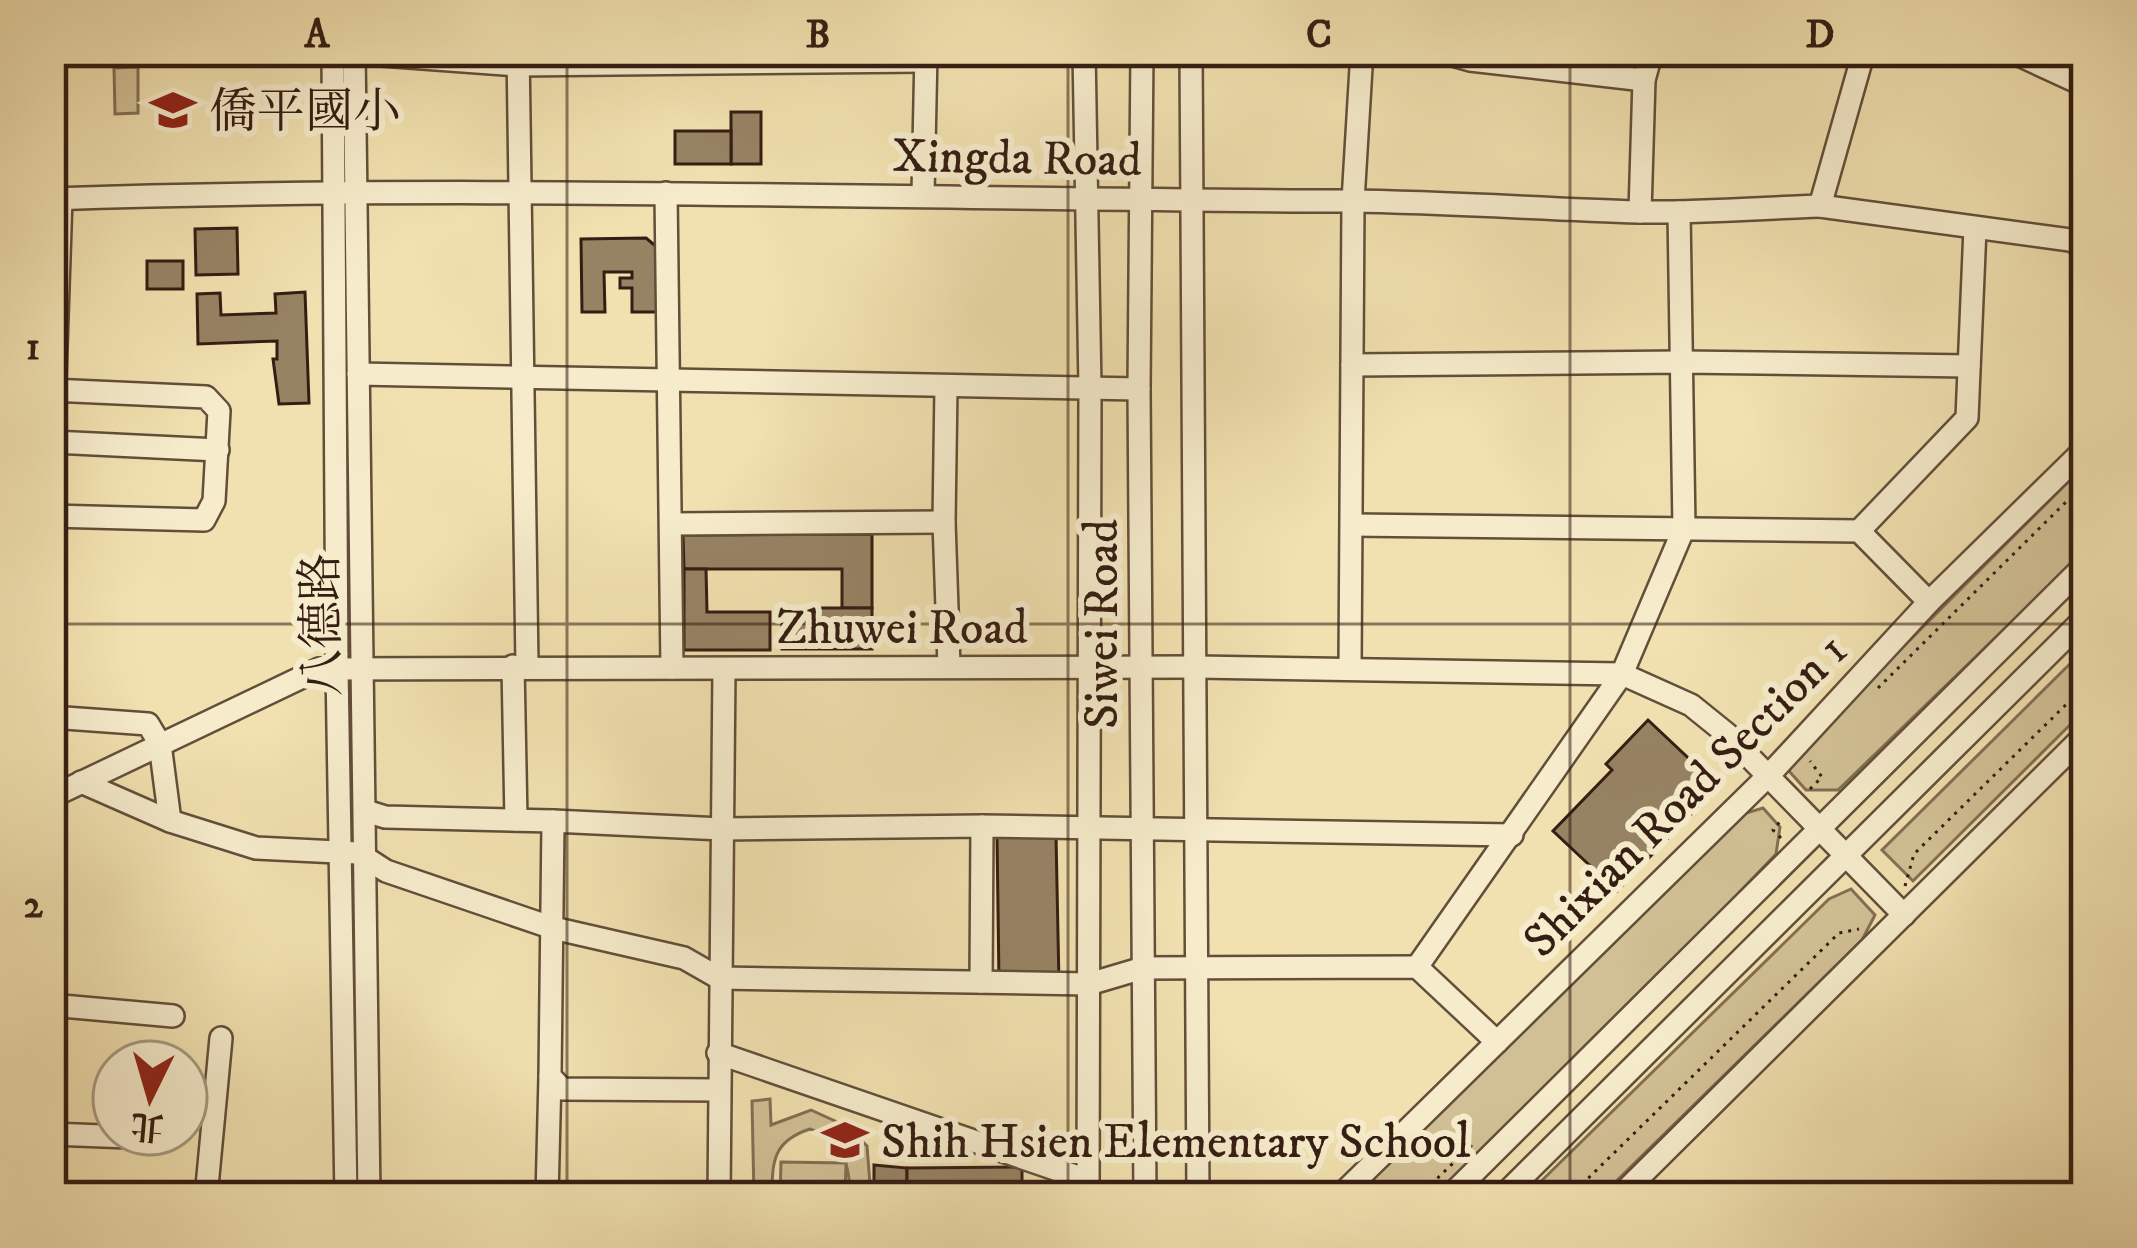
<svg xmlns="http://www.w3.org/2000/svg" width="2137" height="1248" font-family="'IM FELL DW Pica','Noto Serif TC',serif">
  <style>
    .green { fill: #d1c095; stroke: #826e54; stroke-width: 3 }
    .building { fill: #968364; stroke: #341d12; stroke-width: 3 }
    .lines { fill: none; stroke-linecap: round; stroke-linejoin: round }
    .minor-casing { stroke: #634e3a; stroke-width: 26 }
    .path { stroke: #341d12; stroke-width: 3; stroke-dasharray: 3 6; stroke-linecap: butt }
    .minor { stroke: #f6eccc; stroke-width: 21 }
    .grid { fill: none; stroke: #341d12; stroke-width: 3; stroke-opacity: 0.55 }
    .labels { text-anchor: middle; stroke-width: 12; stroke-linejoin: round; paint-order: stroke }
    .poi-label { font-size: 48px; fill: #341d12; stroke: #f6eccc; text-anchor: start }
    .street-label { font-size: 48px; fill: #341d12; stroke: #f6eccc }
    .neatline { fill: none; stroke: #341d12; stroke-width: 4.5 }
    .grid-label { font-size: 39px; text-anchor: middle; font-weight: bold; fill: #341d12 }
  </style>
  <rect width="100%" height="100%" fill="#f1e1b0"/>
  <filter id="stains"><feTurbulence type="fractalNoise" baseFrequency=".00167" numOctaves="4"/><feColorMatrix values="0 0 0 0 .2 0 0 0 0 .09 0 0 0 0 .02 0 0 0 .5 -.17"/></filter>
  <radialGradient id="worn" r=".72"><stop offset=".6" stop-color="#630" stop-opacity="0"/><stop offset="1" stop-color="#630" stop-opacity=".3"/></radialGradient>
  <g class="green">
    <path d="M138,67v46l-23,1 -1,-46z"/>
    <path d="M2086,464v86l-248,240h-32l-17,-19 12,-22z"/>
    <path d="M2086,648v61l-173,172 -31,-31z"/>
    <path d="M1763,808l17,19 -4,27 -208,217 -132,126h-87l387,-381z"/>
    <path d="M1851,889l24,26 -13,25 -262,257h-75l304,-298z"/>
    <path d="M770,1099l1,26 40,-15 35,16 21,20 4,51h-21c0,-33 -7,-55 -40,-68 -37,12 -38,32 -38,68h-18l-2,-96z"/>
    <path d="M781,1162l65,1 -1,34h-65z"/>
  </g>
  <g class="building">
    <rect x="731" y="112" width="30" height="52"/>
    <rect x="675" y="131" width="56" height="33"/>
    <path d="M237,228l1,46 -42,1 -1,-46z"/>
    <path d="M646,238l12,10v64h-26v-24h-12v-10h12v-6h-28l1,40h-23l-1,-73z"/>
    <rect x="147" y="261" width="36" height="28"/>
    <path d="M305,292l4,111 -30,1 -6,-45h4v-18l-79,3 -1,-50 23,-1 1,22 55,-2 -1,-19z"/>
    <path d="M872,534v74h-30v-39h-158l-1,-34z"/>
    <path d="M684,569h22l1,43h63v38h-86z"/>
    <rect x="782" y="608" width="90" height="41"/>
    <path d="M1648,720l70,66 -101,105 -64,-60 59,-61 -6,-6z"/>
    <path d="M997,836h59l3,148 -60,-3z"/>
    <path d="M874,1165l33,3v29h-33z"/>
    <path d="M1022,1167v30h-115v-29z"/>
  </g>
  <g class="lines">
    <g class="minor-casing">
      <g id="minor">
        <path d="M333,51l4,618 9,528"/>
        <path d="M354,51l15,1146"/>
        <path d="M518,51l9,615"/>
        <path d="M1084,51l6,337 -2,809"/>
        <path d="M1142,51l-3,338 6,808"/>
        <path d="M1191,51l7,1146"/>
        <path d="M1438,51l32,9 174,20"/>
        <path d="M2010,51l76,35"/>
        <path d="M354,53l164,12 408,-4"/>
        <path d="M666,193l6,475"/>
        <path d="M923,194l3,-142"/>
        <path d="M51,199c432,-15 865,1 1297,2 97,1 194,8 290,11 61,1 121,-4 182,-6l44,-155"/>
        <path d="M1820,206l250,34 16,7"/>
        <path d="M1640,212l4,-132 8,-29"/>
        <path d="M1352,365l331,-3 286,4"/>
        <path d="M358,374l781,15"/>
        <path d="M946,387l-2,135 5,144"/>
        <path d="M51,390l155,7 13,14 -5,90 -10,19 -153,-4"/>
        <path d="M53,442l165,8"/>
        <path d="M51,496l10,-298"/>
        <path d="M671,524l273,-2"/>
        <path d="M1352,525l507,6 70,71"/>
        <path d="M1859,531l108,-113 8,-190"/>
        <path d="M513,666l3,154"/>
        <path d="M1350,668l3,-467 9,-150"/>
        <path d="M51,717l97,7 12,20 10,77"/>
        <path d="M81,782l89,39 86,27 102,5 28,18 167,57 131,30 35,20 370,6 54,-16 274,-1 80,75"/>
        <path d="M51,797l268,-128 878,-2 425,7 69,31 36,29 177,181"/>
        <path d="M366,811l19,6 168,4"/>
        <path d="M1417,967l205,-293 62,-146 -5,-316"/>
        <path d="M981,982l1,-156"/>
        <path d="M51,1005l122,11"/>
        <path d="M718,1053l369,127"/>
        <path d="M719,1090l-157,-1 -12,-13 3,-255 169,8 260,-3 530,9"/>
        <path d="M51,1134l78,3"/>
        <path d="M206,1197l15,-159"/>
        <path d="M547,1197l3,-121"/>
        <path d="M719,1197l5,-528"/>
        <path d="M1339,1197l431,-423 159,-172 157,-154"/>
        <path d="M1449,1197l637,-633"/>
        <path d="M1502,1197l584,-580"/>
        <path d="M1619,1197l467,-463"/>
      </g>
    </g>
    <g class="path">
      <path d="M1878,688l191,-189 17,-4"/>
      <path d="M1810,789l12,-12 -12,-16"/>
      <path d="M1781,838l-8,-8 10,-12"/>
      <path d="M1905,886l9,-32 172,-169"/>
      <path d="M1418,1197l58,-56"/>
      <path d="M1569,1197l270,-264 20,-4"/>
    </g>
    <use href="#minor" class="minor"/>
  </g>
  <path class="grid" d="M567,51v1146M1068,51v1146M1570,51v1146M51,624h2035"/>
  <defs>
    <g id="school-bare" transform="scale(3.6)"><path d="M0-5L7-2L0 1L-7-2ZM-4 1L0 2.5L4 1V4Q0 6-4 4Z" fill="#8f2418" stroke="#f6eccc" stroke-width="2.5" paint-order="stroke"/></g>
  </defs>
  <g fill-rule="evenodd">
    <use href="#school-bare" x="173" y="110"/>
    <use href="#school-bare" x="845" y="1140"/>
  </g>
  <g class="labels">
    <g class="poi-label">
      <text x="209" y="127">僑平國小</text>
      <text x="881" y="1157">Shih Hsien Elementary School</text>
    </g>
    <g class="street-label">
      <text transform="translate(1017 156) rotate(1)" y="17">Xingda Road</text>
      <text transform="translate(1100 624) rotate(-90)" y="17">Siwei Road</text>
      <text transform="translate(320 625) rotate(-91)" y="17">八德路</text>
      <text x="902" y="643">Zhuwei Road</text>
      <text transform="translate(1684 794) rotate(-45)" y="17">Shixian Road Section 1</text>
    </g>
  </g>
  <rect width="2137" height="1248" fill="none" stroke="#f1e1b0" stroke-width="132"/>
  <g transform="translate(150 1098) rotate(185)"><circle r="57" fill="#f6eccc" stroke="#a89982" stroke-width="3"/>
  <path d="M0-9L21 45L0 30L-21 45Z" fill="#8f2418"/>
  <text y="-18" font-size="33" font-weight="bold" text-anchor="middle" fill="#341d12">北</text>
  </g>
  <rect x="66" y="66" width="2005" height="1116" class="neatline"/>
  <g class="grid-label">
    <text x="317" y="47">A</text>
    <text x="818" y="47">B</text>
    <text x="1319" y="47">C</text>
    <text x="1820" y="47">D</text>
    <text x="33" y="359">1</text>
    <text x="33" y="917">2</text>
  </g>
  <rect width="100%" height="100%" filter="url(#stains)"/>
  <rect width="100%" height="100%" fill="url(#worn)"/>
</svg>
